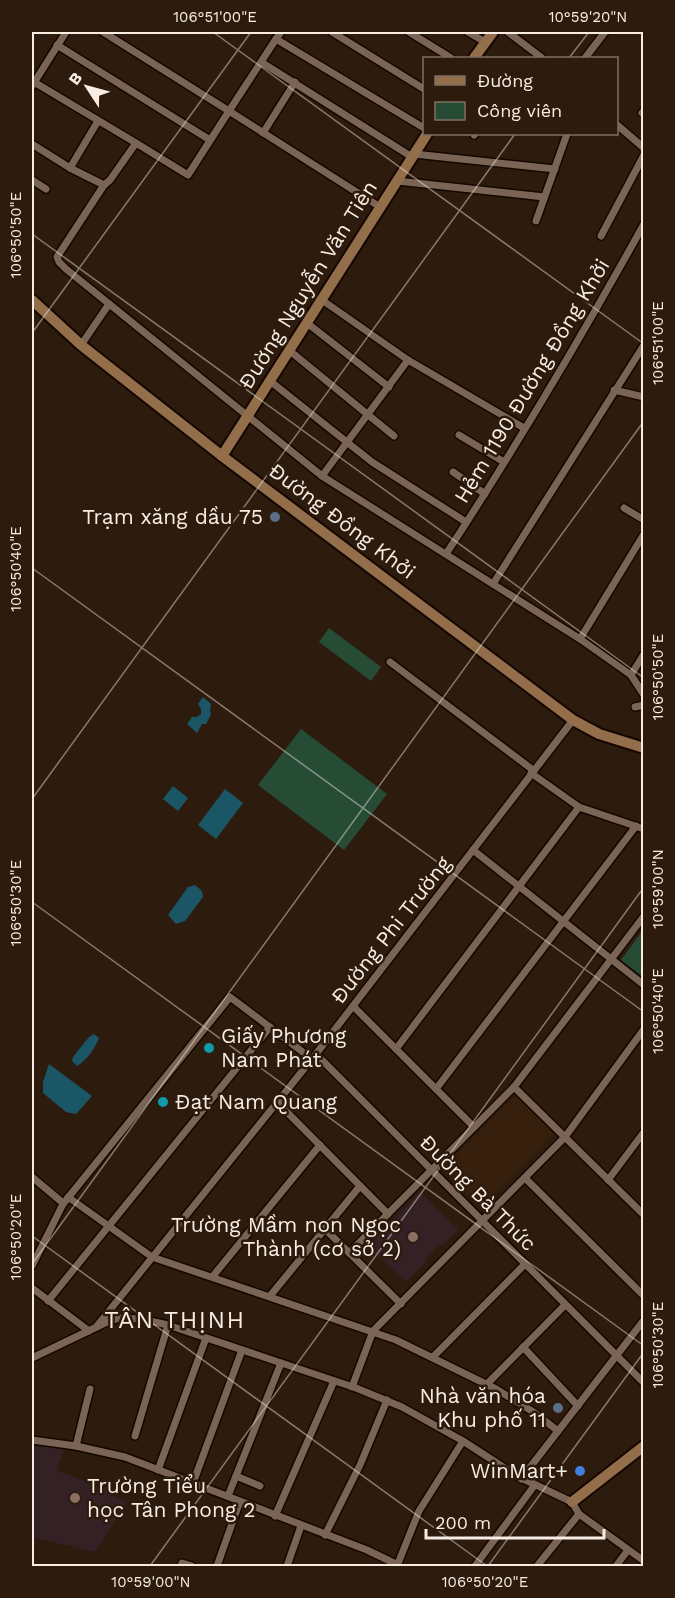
<svg xmlns="http://www.w3.org/2000/svg" width="675" height="1598" font-family="'Work Sans',sans-serif">
  <style>
    .built { fill: #361f0d }
    .education { fill: #342126 }
    .green { fill: #264c36 }
    .water { fill: #1a5666 }
    .lines { fill: none; stroke-linecap: round; stroke-linejoin: round }
    .street-casing { stroke: #150600; stroke-width: 10 }
    .secondary-casing { stroke: #150600; stroke-width: 14 }
    .street { stroke: #796455; stroke-width: 7 }
    .secondary { stroke: #926e4b; stroke-width: 10 }
    .ticks { fill: none; stroke: #f8ece3; stroke-width: 1.5; stroke-opacity: 0.45 }
    .service-dot { fill: #5c6f8a; stroke: #2d1c0e; stroke-width: 2 }
    .culture-dot { fill: #0f9aa8; stroke: #2d1c0e; stroke-width: 2 }
    .education-dot { fill: #8d6e63; stroke: #2d1c0e; stroke-width: 2 }
    .shop-dot { fill: #3f7fe0; stroke: #2d1c0e; stroke-width: 2 }
    .labels { text-anchor: middle; stroke-width: 5; stroke-linejoin: round; paint-order: stroke }
    .street-label { font-size: 21px; fill: #f8ece3; stroke: #2d1c0e }
    .poi-label { font-size: 21px; fill: #f8ece3; stroke: #2d1c0e; text-anchor: end }
    .quarter-label { font-size: 24px; letter-spacing: 1.5px; fill: #f8ece3; stroke: #2d1c0e }
    .neatline { fill: none; stroke: #f8ece3; stroke-width: 2 }
    .ticks-label { font-size: 15px; text-anchor: middle; fill: #f8ece3 }
  </style>
  <rect width="100%" height="100%" fill="#2d1c0e"/>
  <path class="built" d="M516,1095l38,39 -73,74 -39,-39z"/>
  <g class="education">
    <path d="M420,1192l38,38 -15,15h-4l-13,13v4l-21,20 -37,-37z"/>
    <path d="M32,1445l32,3 -7,23 54,19 -1,5 17,7 -32,50 -63,-15z"/>
  </g>
  <g class="green">
    <path d="M329,628l52,39 -10,14 -52,-39z"/>
    <path d="M301,729l86,65 -43,56 -86,-65z"/>
    <path d="M643,930v47l-22,-17z"/>
  </g>
  <g class="water">
    <path d="M203,697l8,7 -1,6 1,4 -5,10h-4l-5,9 -10,-9 5,-7h5l4,-3v-5l-3,-5z"/>
    <path d="M173,786l15,12 -10,13 -15,-12z"/>
    <path d="M225,789l18,14 -27,36 -18,-14z"/>
    <path d="M195,885l7,6 1,6 -18,24 -9,3 -8,-9 20,-28z"/>
    <path d="M94,1034l5,4c-4,10 -12,22 -22,28l-5,-5 1,-4 16,-20z"/>
    <path d="M49,1064l43,32 -16,18 -10,-2 -23,-19v-11z"/>
  </g>
  <g class="lines">
    <g class="street-casing">
      <g id="street">
        <path d="M103,32l126,79 47,-72"/>
        <path d="M281,32l-5,7 148,89"/>
        <path d="M332,32l92,57"/>
        <path d="M409,32l42,26"/>
        <path d="M468,32l17,10"/>
        <path d="M508,32l34,26"/>
        <path d="M57,45l153,95"/>
        <path d="M585,58l20,-26"/>
        <path d="M261,62l151,95"/>
        <path d="M34,82l102,61 -26,37 -6,5 -34,-17 28,-47"/>
        <path d="M32,86l34,-54"/>
        <path d="M642,113l2,-2"/>
        <path d="M616,124l28,24"/>
        <path d="M263,133l32,-51"/>
        <path d="M474,135l1,-1"/>
        <path d="M136,143l52,32 41,-64 151,96"/>
        <path d="M32,144l38,24"/>
        <path d="M414,154l141,15"/>
        <path d="M32,180l14,9"/>
        <path d="M397,181l147,16"/>
        <path d="M104,185l-47,72 2,5 7,7 256,207 258,163 51,36 13,20"/>
        <path d="M536,221l31,-87"/>
        <path d="M601,236l43,-81"/>
        <path d="M322,300l86,60 116,68"/>
        <path d="M307,323l82,64"/>
        <path d="M81,345l28,-41"/>
        <path d="M290,351l104,85"/>
        <path d="M270,381l102,81 94,60"/>
        <path d="M614,390l30,7"/>
        <path d="M459,435l45,27"/>
        <path d="M453,472l32,22"/>
        <path d="M322,476l86,-116"/>
        <path d="M624,508l20,12"/>
        <path d="M446,554c70,-107 136,-218 198,-330"/>
        <path d="M493,584l151,-239"/>
        <path d="M580,639l64,-105"/>
        <path d="M390,662l143,108"/>
        <path d="M631,675l13,-21"/>
        <path d="M635,707l9,-2"/>
        <path d="M531,773l48,34 65,22"/>
        <path d="M473,850l171,135"/>
        <path d="M353,1006l121,121"/>
        <path d="M396,1049l183,-242"/>
        <path d="M316,1054l328,329"/>
        <path d="M514,1087l130,128"/>
        <path d="M436,1089l200,-263"/>
        <path d="M277,1102l111,112"/>
        <path d="M32,1177l31,26"/>
        <path d="M525,1178l119,118"/>
        <path d="M608,1180l36,-48"/>
        <path d="M68,1197l84,60 244,83 100,49 39,24 23,18"/>
        <path d="M325,1229l76,75"/>
        <path d="M349,1253l165,-166 130,-171"/>
        <path d="M32,1266l31,-62 167,-207 82,62"/>
        <path d="M213,1276l107,-131"/>
        <path d="M32,1288l57,43"/>
        <path d="M270,1296l90,-110"/>
        <path d="M48,1301l222,-274"/>
        <path d="M97,1326l219,-272 257,-334"/>
        <path d="M523,1347l55,59"/>
        <path d="M433,1357l92,-93"/>
        <path d="M32,1358l73,-35 14,-5 22,1 27,6 188,63 46,19 61,34 54,35 55,26 7,12 65,47"/>
        <path d="M487,1384l78,-79"/>
        <path d="M352,1387l21,-56 192,-194 79,-108"/>
        <path d="M135,1436l33,-111"/>
        <path d="M32,1440l44,6 49,11 242,93 31,15"/>
        <path d="M76,1446l14,-57"/>
        <path d="M158,1470l48,-132"/>
        <path d="M236,1476l24,10"/>
        <path d="M521,1479l123,-159"/>
        <path d="M193,1483l49,-133"/>
        <path d="M228,1496l53,-133"/>
        <path d="M275,1516l59,-135"/>
        <path d="M325,1535l35,-70 27,-65"/>
        <path d="M181,1566l1,-3 10,3"/>
        <path d="M217,1566l23,-65"/>
        <path d="M287,1566l14,-40"/>
        <path d="M397,1566l22,-55 44,-70"/>
        <path d="M475,1566l59,-80"/>
        <path d="M537,1566l42,-52"/>
        <path d="M616,1566l12,-16"/>
      </g>
    </g>
    <g class="secondary-casing">
      <g id="secondary">
        <path d="M474,58l19,-26"/>
        <path d="M32,300l49,45 141,111 351,264 26,14 45,14"/>
        <path d="M222,456l205,-322"/>
        <path d="M572,1502l72,-56"/>
      </g>
    </g>
    <use href="#street" class="street"/>
    <use href="#secondary" class="secondary"/>
  </g>
  <path class="ticks" d="M213,32l431,312M569,58l20,-26M32,234l612,444M32,333l219,-301M32,568l612,444M32,799l483,-665M32,902l612,444M32,1236l455,330M32,1264l612,-843M150,1566l494,-679M488,1566l156,-214"/>
  <g class="service-dot">
    <circle cx="275" cy="517" r="6"/>
    <circle cx="558" cy="1408" r="6"/>
  </g>
  <g class="culture-dot">
    <circle cx="209" cy="1048" r="6"/>
    <circle cx="163" cy="1102" r="6"/>
  </g>
  <g class="education-dot">
    <circle cx="413" cy="1237" r="6"/>
    <circle cx="75" cy="1498" r="6"/>
  </g>
  <circle class="shop-dot" cx="580" cy="1471" r="6"/>
  <g class="labels">
    <g class="street-label">
      <text transform="translate(308 285) rotate(-58)" y="7">Đường Nguyễn Văn Tiên</text>
      <text transform="translate(532 381) rotate(-59)" y="7">Hẻm 1190 Đường Đồng Khởi</text>
      <text transform="translate(342 521) rotate(37)" y="7">Đường Đồng Khởi</text>
      <text transform="translate(391 930) rotate(-52)" y="7">Đường Phi Trường</text>
      <text transform="translate(478 1193) rotate(45)" y="7">Đường Bà Thức</text>
    </g>
    <g class="poi-label">
      <text x="263" y="524">Trạm xăng dầu 75</text>
      <text x="221" y="1043" text-anchor="start">Giấy Phương<tspan x="221" dy="24">Nam Phát</tspan></text>
      <text x="175" y="1109" text-anchor="start">Đạt Nam Quang</text>
      <text x="401" y="1232">Trường Mầm non Ngọc<tspan x="401" dy="24">Thành (cơ sở 2)</tspan></text>
      <text x="546" y="1403">Nhà văn hóa<tspan x="546" dy="24">Khu phố 11</tspan></text>
      <text x="568" y="1478">WinMart+</text>
      <text x="87" y="1493" text-anchor="start">Trường Tiểu<tspan x="87" dy="24">học Tân Phong 2</tspan></text>
    </g>
    <g class="quarter-label">
      <text x="175" y="1328">TÂN THỊNH</text>
    </g>
  </g>
  <rect width="675" height="1598" fill="none" stroke="#2d1c0e" stroke-width="66"/>
  <rect x="423" y="57" width="195" height="78" fill="#2d1c0e" stroke="#7e6f63" stroke-width="1.5"/>
  <rect x="435" y="76" width="30" height="9" fill="#926e4b" stroke="#7e6f63" stroke-width="1.5"/>
  <text x="477" y="87" font-size="18" fill="#f8ece3">Đường</text>
  <rect x="435" y="102" width="30" height="18" fill="#264c36" stroke="#7e6f63" stroke-width="1.5"/>
  <text x="477" y="117" font-size="18" fill="#f8ece3">Công viên</text>
  <g transform="translate(87 87) rotate(306)" stroke="#2d1c0e" stroke-width="4.5" paint-order="stroke">
  <path d="M0-4.5L10 22L0 15L-10 22Z" fill="#f8ece3"/>
  <text y="-9" font-size="16" font-weight="bold" text-anchor="middle" fill="#f8ece3">B</text>
  </g>
  <path d="M426 1529v9h178v-9" fill="none" stroke="#f8ece3" stroke-width="3"/>
  <text x="435" y="1529" font-size="18" fill="#f8ece3" stroke="#2d1c0e" stroke-width="4.5" paint-order="stroke">200 m</text>
  <rect x="33" y="33" width="609" height="1532" class="neatline"/>
  <g class="ticks-label">
    <text x="215" y="22">106°51'00"E</text>
    <text x="588" y="22">10°59'20"N</text>
    <text transform="translate(16 235) rotate(-90)" y="5">106°50'50"E</text>
    <text transform="translate(658 343) rotate(-90)" y="5">106°51'00"E</text>
    <text transform="translate(16 569) rotate(-90)" y="5">106°50'40"E</text>
    <text transform="translate(658 677) rotate(-90)" y="5">106°50'50"E</text>
    <text transform="translate(658 889) rotate(-90)" y="5">10°59'00"N</text>
    <text transform="translate(16 903) rotate(-90)" y="5">106°50'30"E</text>
    <text transform="translate(658 1011) rotate(-90)" y="5">106°50'40"E</text>
    <text transform="translate(16 1237) rotate(-90)" y="5">106°50'20"E</text>
    <text transform="translate(658 1345) rotate(-90)" y="5">106°50'30"E</text>
    <text x="151" y="1587">10°59'00"N</text>
    <text x="485" y="1587">106°50'20"E</text>
  </g>
</svg>
